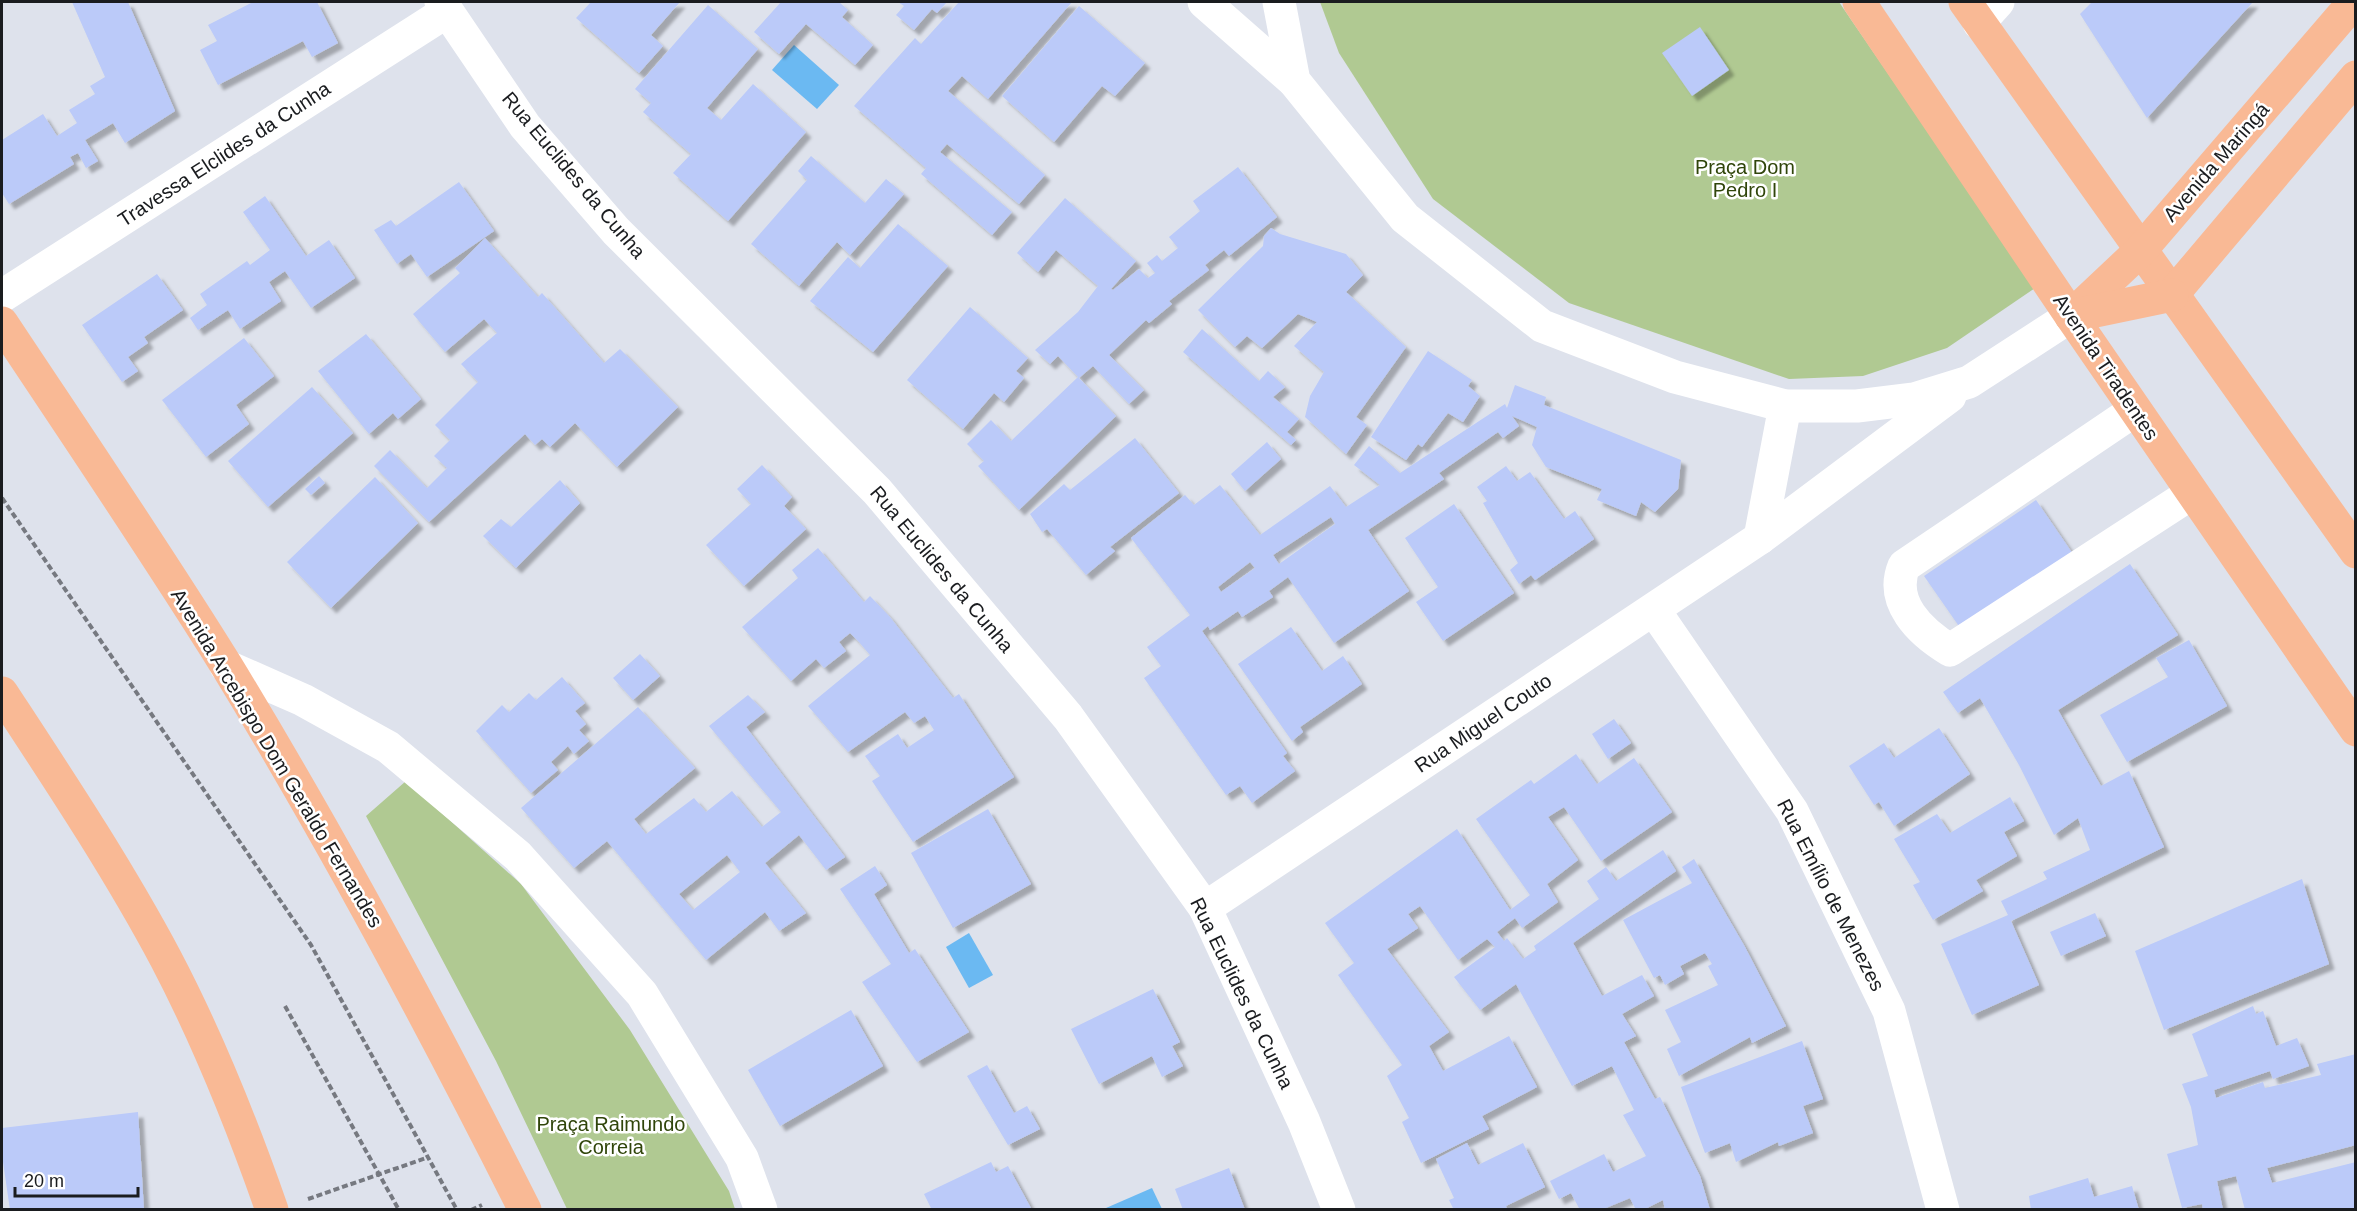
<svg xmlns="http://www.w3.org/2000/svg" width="2357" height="1211" font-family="Helvetica,sans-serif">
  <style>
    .green { fill: #b0c992 }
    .water { fill: #6bb9f2 }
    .building { fill: #bbcaf9; fill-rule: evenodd; filter: url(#shadow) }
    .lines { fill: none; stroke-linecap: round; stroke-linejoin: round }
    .path { stroke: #767980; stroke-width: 4; stroke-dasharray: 6 3; stroke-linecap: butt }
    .minor { stroke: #fff; stroke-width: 33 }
    .major { stroke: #f9b995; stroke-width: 33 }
    .labels { text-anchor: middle; stroke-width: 5; stroke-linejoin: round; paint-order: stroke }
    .street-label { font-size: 20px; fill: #1a1c1f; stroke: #fff }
    .park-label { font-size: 20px; fill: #30450a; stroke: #fff }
  </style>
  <defs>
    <filter id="shadow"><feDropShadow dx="5.5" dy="5.5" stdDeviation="1.5" flood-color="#0004"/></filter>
  </defs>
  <rect width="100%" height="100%" fill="#dee2ec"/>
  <g class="green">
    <path d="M1320,2h519l196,286 -88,60 -84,28 -74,3 -220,-76 -136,-104 -94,-146z"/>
    <path d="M406,781l115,103 109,146 99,161 6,18h-168l-71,-148 -130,-245z"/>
  </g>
  <g class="water">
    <path d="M794,45l45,40 -22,24 -45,-39z"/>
    <path d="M969,933l24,42 -24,13 -23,-41z"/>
    <path d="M1152,1188l10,21h-55l-1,-1z"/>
  </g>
  <g class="building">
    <path d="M72,2h56l47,109 -50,32 -12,-20 -28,17 13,21 -12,7 -8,-15 -8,4 4,7 -65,40 -7,-11v-53l41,-26 14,22 20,-13 -8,-13 26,-16 -5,-8 15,-9z"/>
    <path d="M253,2h64l21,41 -26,14 -9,-16 -85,44 -18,-35 17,-9 -9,-16z"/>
    <path d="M591,2h89l-29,33 12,11 -24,27 -63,-55z"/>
    <path d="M781,2h58l9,8 -6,7 31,28 -18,20 -49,-41 -27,30 -25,-22z"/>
    <path d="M898,2h49l-10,11 -5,-4 -18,21 -18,-15 8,-9z"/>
    <path d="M959,2h113l-84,97 -26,-23 -14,15 97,84 -26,29 -72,-60 -7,8 72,60 -20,23 -71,-61 5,-6 -72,-62 61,-68 6,6z"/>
    <path d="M2092,2h161l-106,116 -67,-104z"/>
    <path d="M708,5l50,44 -51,59 14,12 32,-36 53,48 -78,89 -55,-48 18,-19 -48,-42 8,-9 -16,-14z"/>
    <path d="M1079,6l66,57 -30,33 -13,-10 -48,56 -52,-46z"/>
    <path d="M1700,27l29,43 -37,26 -30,-43z"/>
    <path d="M811,156l54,47 21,-24 18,15 -54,61 -13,-13 -38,44 -48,-42 56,-64 -9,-9z"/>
    <path d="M1238,167l39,50 -48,39 -5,-6 -19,15 4,5 -40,31 3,3 -23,19 -3,-3 -37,35 35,35 -15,14 -36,-38 -14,12 37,38 -97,94 -41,-44 6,-5 -17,-17 24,-24 20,21 67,-64 -20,-21 -8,8 -15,-14 43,-38 20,-26 -42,-36 -18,22 -21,-19 48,-55 71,63 -25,28 2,1 26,-21 9,9 7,-5 -8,-10 10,-8 5,6 16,-13 -9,-11 31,-26 -7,-10z"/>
    <path d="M459,182l35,49 -67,46 -16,-23 -14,10 -23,-34 17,-10 5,6z"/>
    <path d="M265,196l41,60 23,-16 26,38 -44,30 -26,-37 -16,11 12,19 -41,28 -12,-19 -30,20 -8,-12 17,-13 -7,-11 47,-33 3,4 20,-15 -27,-38z"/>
    <path d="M898,224l50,42 -75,86 -63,-51 38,-44 12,11z"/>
    <path d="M1271,228l9,6 66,20 17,21 -17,17 60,55 -50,70 11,8 -21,29 -41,-37 5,-21 14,-24 -30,-26 23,-24 -19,-8 -36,34 -15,-12 -12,11 -37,-37 65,-64 1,-10z"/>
    <path d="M485,238l53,59 4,-4 62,70 16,-14 58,58 -61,60 -42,-44 -25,24 -8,-8 -7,6 -10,-11 -96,88 -55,-56 16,-16 37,38 20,-20 -13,-12 16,-16 -15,-15 43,-43 -17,-18 36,-31 -13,-14 -39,33 -32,-38 47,-41 -5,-5z"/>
    <path d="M157,274l26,36 -39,27 4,6 -20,14 10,14 -16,11 -40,-57z"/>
    <path d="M970,307l58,51 -12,13 8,7 -20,24 -10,-9 -31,36 -56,-49z"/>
    <path d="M1202,329l57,52 9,-10 17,16 -12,10 26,22 -12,13 9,8 -5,5 -108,-93z"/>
    <path d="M366,334l55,65 -23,20 -5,-6 -24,21 -51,-63z"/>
    <path d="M244,338l30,38 -38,29 13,19 -43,33 -44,-57z"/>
    <path d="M1428,351l44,29 -4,6 12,10 -17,26 -15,-9 -26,34 -4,-3 -12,16 -35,-23z"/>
    <path d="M1515,385l31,12 -2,8 137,55 -3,29 -23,23 -14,-10 -5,14 -39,-16 5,-11 -56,-22 -14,-22 5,-18 -25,-11 7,10 -16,12 -5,-6 -59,41 5,6 -76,51 41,61 -75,52 -46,-66 -19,14 4,6 -31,20 -4,-6 -28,19 -2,-4 -6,5 85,122 -4,3 12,15 -43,32 -12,-17 -14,9 -82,-117 17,-12 -14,-19 43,-32 -59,-77 54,-43 9,10 26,-20 40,50 70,-49 16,21 34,-22 -26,-20 15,-19 31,27 105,-69 2,4zM1331,517l4,7 -56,40 -6,-9zM1250,562l5,6 -34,24 -3,-5z"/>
    <path d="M312,387l41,46 -85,74 -40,-46z"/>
    <path d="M1135,438l44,55 -69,54 5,4 -29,24 -39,-46 -5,3 -12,-18 34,-30 6,6z"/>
    <path d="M1267,442l14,17 -36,32 -14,-17z"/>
    <path d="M762,465l30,32 -8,9 22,23 -62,57 -38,-41 45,-41 -14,-15z"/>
    <path d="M1506,466l11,15 13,-9 34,47 11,-8 19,28 -59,41 -4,-5 -12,9 -9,-14 8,-7 -35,-60 4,-2 -10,-14z"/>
    <path d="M319,476l6,7 -14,12 -6,-6z"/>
    <path d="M375,477l43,46 -87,85 -44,-46z"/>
    <path d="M560,480l20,23 -64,65 -33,-32 18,-17 10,8z"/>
    <path d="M2036,500l39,57 -112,75 -39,-56z"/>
    <path d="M1454,504l60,89 -71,48 -27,-39 22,-15 -33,-49z"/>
    <path d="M818,548l46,54 6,-6 20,21 63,81 6,-4 55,83 -101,65 -41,-61 8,-5 -15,-20 33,-22 9,14 27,-18 -9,-14 -11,7 -9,-11 -57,40 -40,-46 62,-51 -11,-13 -9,-9 -11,9 7,9 -22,17 -8,-9 -25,22 -49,-54 56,-49 -6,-8z"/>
    <path d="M2130,564l48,71 -120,75 43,76 28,-15 35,76 -153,74 28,64 -67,30 -31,-71 67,-29 -7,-14 46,-22 -4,-7 47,-22 -12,-32 -24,17 -35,-70 -39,-67 -22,15 -15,-21z"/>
    <path d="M1291,627l31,44 21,-15 19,28 -62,43 3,5 -11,9 -54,-77z"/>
    <path d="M2189,640l38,66 -100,56 -27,-47 68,-38 -12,-19z"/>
    <path d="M640,654l20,22 -27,24 -20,-22z"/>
    <path d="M562,677l23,26 -10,8 11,13 -7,6 10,11 -15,13 -6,-8 -17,16 7,8 -27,23 -55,-62 26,-26 7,7 20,-19 7,7z"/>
    <path d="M748,695l17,17 -19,15 99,130 -19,13 -27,-35 -34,28 41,50 -27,18 -14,-19 -59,48 -99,-119 -33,27 -53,-60 117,-101 57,61 -61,51 12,15 48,-36 12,14 26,-21 30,36 19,-15 -72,-86zM727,855l13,17 -47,38 -14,-16z"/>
    <path d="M1614,719l17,24 -23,16 -16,-25z"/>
    <path d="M1939,728l31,46 -76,52 -15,-24 -5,3 -25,-39 35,-23 10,15z"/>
    <path d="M1576,754l21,30 37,-26 38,54 -71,49 -37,-54 -16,10 30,43 -31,24 11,18 -36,26 -7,-10 -18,14 7,9 3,-3 16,21 13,-9 -2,-4 65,-47 -12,-18 19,-14 10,14 47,-31 13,21 -103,72 29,53 40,-21 12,21 -32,18 14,22 -12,6 31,57 5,-2 40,79 10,34h-45l-2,-10 -20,10h-7l-6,-12 -29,12h-21l-9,-17 -12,6 -9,-18 54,-27 9,18 33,-16 -23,-41 11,-5 -22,-44 -40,20 -56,-102 -36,26 -26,-33 41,-30 -8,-8 -29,21 -38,-54 -12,8 10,14 -31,21 62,83 -20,14 14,25 66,-35 28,51 -55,29 7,13 -68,34 -19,-41 7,-4 -22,-42 15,-11 -64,-90 16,-12 -29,-40 132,-94 53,81 20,-15 -54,-76 55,-39 3,4z"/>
    <path d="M2010,797l14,24 -20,11 13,24 -41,24 7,11 -50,29 -20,-35 7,-3 -26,-43 43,-25 13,19z"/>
    <path d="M988,809l43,75 -78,44 -42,-75z"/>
    <path d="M1694,859l51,88 41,79 -34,17 -2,-6 -71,39 -12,-27 14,-7 -16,-32 53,-25 -10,-19 4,-2 -7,-11 -25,13 4,8 -19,11 -5,-10 -6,3 -31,-58 69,-37 -10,-16z"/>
    <path d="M875,866l12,19 -13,9 35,59 6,-4 54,83 -52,30 -55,-80 29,-18 -51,-75z"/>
    <path d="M2302,879l27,85 -165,66 -29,-79z"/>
    <path d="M2095,913l11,23 -45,20 -11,-24z"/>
    <path d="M1153,989l27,53 -8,4 11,20 -21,11 -10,-21 -53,28 -28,-55z"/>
    <path d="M2253,1006l3,8 7,-3 13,35 21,-8 12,28 -36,13 -3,-8 -56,19 2,8 47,-16 2,6 56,-13 -4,-11 39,-10v91l-89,23 5,15 84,-21v48h-111l-9,-34 -19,5 6,29h-20l-1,-6 -20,4 -15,-54 31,-9 -7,-38 -9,-23 26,-8 -16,-42z"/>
    <path d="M851,1010l32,56 -103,60 -32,-56z"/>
    <path d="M1802,1041l21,58 -20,7 10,27 -34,13 -1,-4 -42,20 -6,-19 -25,10 -24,-66z"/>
    <path d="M987,1065l27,48 13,-7 13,23 -32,16 -41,-69z"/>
    <path d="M138,1112l6,98h-134l-8,-55v-27z"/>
    <path d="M1467,1143l11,22 45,-22 22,44 -39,19 1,4h-53l-5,-10 5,-2 -18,-39z"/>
    <path d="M991,1162l5,10 12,-6 24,44h-100l-8,-16z"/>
    <path d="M1229,1168l16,42h-62l-8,-21z"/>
    <path d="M2088,1178l6,19 38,-11 7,24h-108l-2,-14z"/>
  </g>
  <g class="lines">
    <g class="path">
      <path d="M2,498l309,447 146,265"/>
      <path d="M285,1006l114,204"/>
      <path d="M308,1199l121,-42"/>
      <path d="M471,1210l11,-5"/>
    </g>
    <g class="minor">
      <path d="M441,2l84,124 91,105 261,260 191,226 137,191 99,214 35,88"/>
      <path d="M1204,2l90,79"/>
      <path d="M1279,2l15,79 111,137 137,108 133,51 110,29h72l57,-7 55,-17 102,-66"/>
      <path d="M1979,23l19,-21"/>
      <path d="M2,296l444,-284"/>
      <path d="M2135,410l-231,156c-15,36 16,66 46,84l242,-157"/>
      <path d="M1760,538l25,-132"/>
      <path d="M1654,610l138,201 97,200 54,199"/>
      <path d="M226,666l77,34 85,47 130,109 124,138 100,164 19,52"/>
      <path d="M1205,908l555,-370 190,-142"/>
    </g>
    <g class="major">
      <path d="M1859,2l212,314 285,414"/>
      <path d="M1965,2l391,550"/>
      <path d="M2172,295l184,-218"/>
      <path d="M2071,316l69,-65 214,-249"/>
      <path d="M2071,316l101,-21"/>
      <path d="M2,323c75,113 152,226 224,342 108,177 206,360 299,545"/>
      <path d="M2,693c57,87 115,174 164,266 42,80 76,165 106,251"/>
    </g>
  </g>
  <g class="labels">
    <g class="street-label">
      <text transform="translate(224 154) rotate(-33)" y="7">Travessa Elclides da Cunha</text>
      <text transform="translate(2216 162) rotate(-49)" y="7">Avenida Maringá</text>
      <text transform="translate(574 175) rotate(50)" y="7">Rua Euclides da Cunha</text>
      <text transform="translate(2106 367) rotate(56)" y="7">Avenida Tiradentes</text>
      <text transform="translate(942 569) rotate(50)" y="7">Rua Euclides da Cunha</text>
      <text transform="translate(1483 723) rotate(-34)" y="7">Rua Miguel Couto</text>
      <text transform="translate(277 758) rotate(59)" y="7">Avenida Arcebispo Dom Geraldo Fernandes</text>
      <text transform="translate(1831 895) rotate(63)" y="7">Rua Emílio de Menezes</text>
      <text transform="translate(1242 993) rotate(64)" y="7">Rua Euclides da Cunha</text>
    </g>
    <g class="park-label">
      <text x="1745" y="174">Praça Dom<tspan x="1745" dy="23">Pedro I</tspan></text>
      <text x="611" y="1131">Praça Raimundo<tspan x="611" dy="23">Correia</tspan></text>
    </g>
  </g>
  <rect width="2357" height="1211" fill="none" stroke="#1a1c1f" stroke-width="6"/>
  <path d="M15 1187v9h123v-9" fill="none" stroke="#1a1c1f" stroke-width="3"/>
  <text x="24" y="1187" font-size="18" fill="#1a1c1f" stroke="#ffffff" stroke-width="4.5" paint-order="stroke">20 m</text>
</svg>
